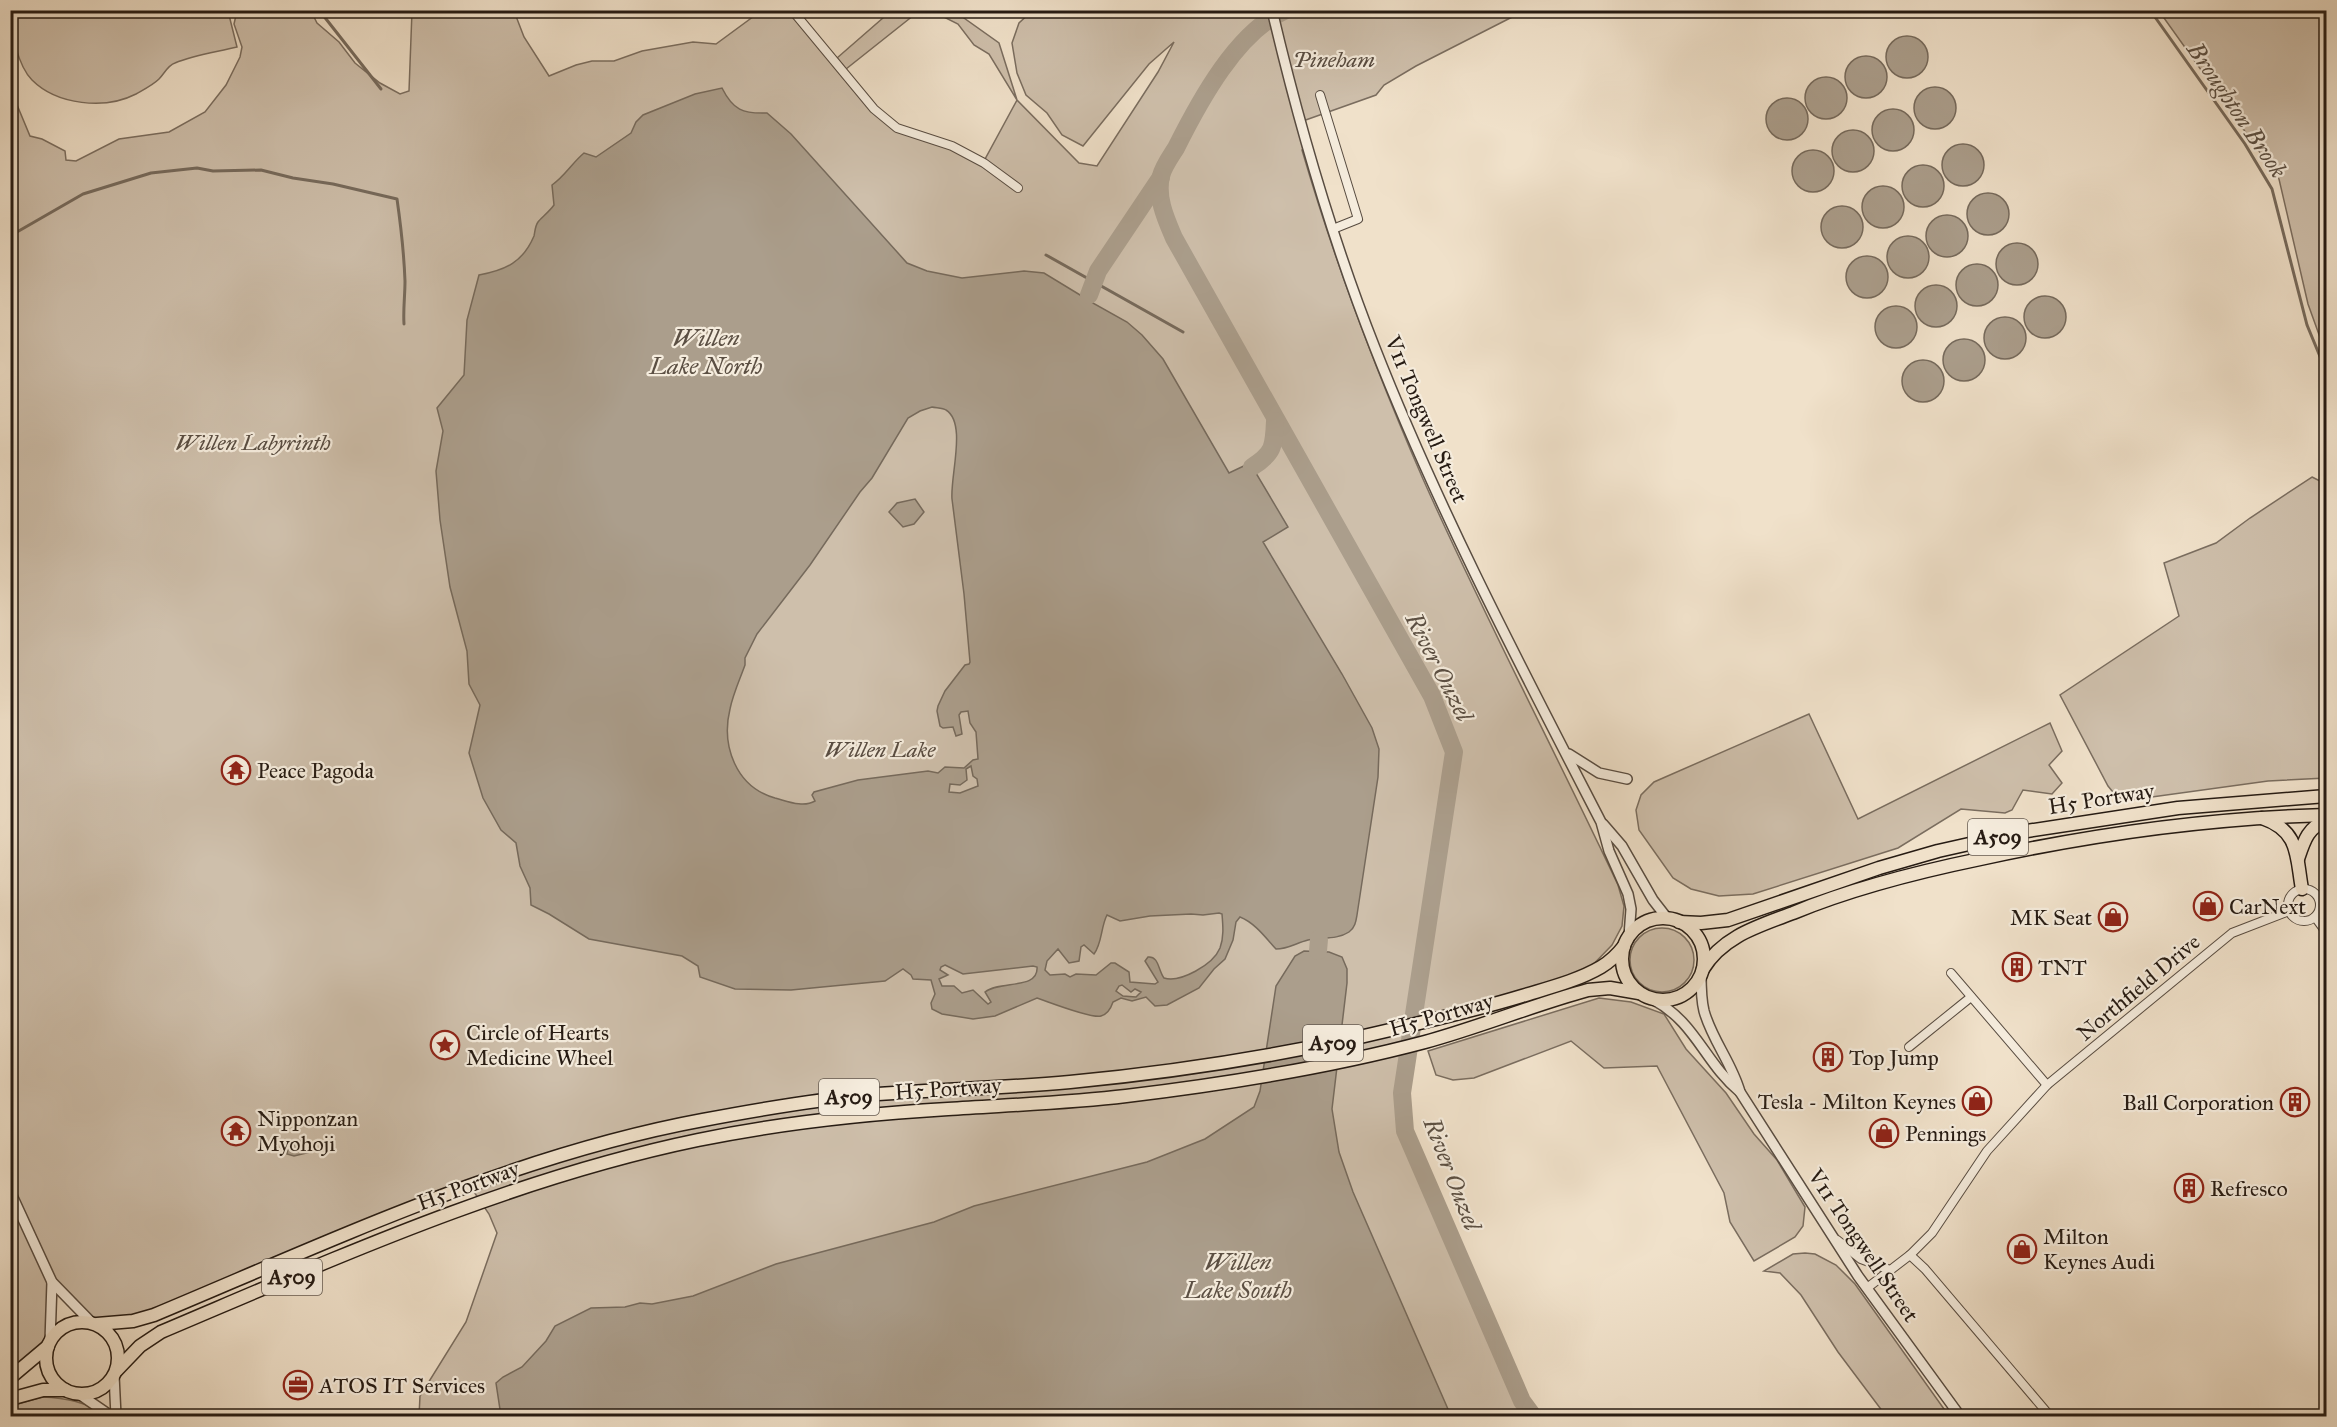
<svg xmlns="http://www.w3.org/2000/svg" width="2337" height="1427" font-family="'IM FELL Great Primer',serif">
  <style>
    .green { fill: #cebfab; stroke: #7a6d5f; stroke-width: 1.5 }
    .water { fill: #ab9e8c; stroke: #766a5c; stroke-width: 1.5; fill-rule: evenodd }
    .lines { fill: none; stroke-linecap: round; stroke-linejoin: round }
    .stream { stroke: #766a5c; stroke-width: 3 }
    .river { stroke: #ab9e8c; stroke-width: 18 }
    .minor-casing { stroke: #584c41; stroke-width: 10 }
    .tertiary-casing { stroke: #584c41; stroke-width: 12 }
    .primary-casing { stroke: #261b13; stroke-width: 15 }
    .minor { stroke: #f5ecdd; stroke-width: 8 }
    .tertiary { stroke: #f5ecdd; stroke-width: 9 }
    .primary { stroke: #f0e1ca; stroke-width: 12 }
    .labels { text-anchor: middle; stroke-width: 4.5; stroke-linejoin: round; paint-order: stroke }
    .shield { fill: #f5ecdd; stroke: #645a50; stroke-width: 1.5 }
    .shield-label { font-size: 21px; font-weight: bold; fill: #261b13 }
    .park-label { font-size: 22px; font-style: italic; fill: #584c41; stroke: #f5ecdd }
    .street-label { font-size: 22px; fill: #261b13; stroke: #f5ecdd }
    .poi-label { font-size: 22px; fill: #261b13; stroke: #f5ecdd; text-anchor: start }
    .water-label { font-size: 24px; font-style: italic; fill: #5b4f43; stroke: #f5ecdd }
  </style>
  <rect width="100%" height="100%" fill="#f0e1ca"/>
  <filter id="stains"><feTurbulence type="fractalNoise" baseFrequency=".00333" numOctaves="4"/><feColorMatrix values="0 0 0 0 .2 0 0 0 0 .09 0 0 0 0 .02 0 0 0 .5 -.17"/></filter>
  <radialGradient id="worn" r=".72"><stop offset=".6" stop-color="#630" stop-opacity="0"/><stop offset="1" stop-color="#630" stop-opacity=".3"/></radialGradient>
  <g class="green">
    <path d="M10,11h218l9,36c-20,5 -43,8 -62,16 -7,2 -11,11 -16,16 -6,6 -16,11 -23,15 -31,16 -79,11 -104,-14 -14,-14 -22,-50 -22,-69z"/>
    <path d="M237,11h74l6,12 22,19 16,21 25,20 20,11 9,-3 3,-80h102l10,26 25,39 27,-11 16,-4h22l28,-10 51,-9 23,2 45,-33h31l44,55 61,62 88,31 32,-59 -28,-46 -15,-9 -16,-21 -26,-13h22l45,32 18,57 62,63 18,3 61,-94 16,-30 -25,22 -66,82 -21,-11 -15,-22 -21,-18 -9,-22 -5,-30 7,-20 13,-12h492l-108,55 -32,19 -8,10 -76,27 7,26 -5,2c33,113 74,221 121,329 61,137 131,270 195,406l6,21 -2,20 -10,19 -30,31 -172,49 -8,68 3,38 117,270 11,15h-1114l1,-20 46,-74 31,-89 -8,-19 -19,-28 -316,129 -57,9 -44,-41 -3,58 -39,37 -1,-1290 20,48 12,3 23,12 1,9 10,1 43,-22 50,-7 36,-20 21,-27 14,-28 2,-10 -8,-23z"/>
    <path d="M891,11h26l-3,4 -68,54 -9,-11z"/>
    <path d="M2159,11h167v343l-18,-50 -29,-125z"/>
    <path d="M2312,477l14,7v294l-58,3 -138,19 -13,-3 -9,-11 -48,-91 119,-79 -15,-53 52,-20 34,-25z"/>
    <path d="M1809,714l49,105 192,-96 12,28 -13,14 13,18 -10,11 -29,-4 -11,20 -7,3 -44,-4 -63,39 -145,46 -34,2 -28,-7 -18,-11 -34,-48 -3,-20 5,-15 13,-13z"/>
    <circle cx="1662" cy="960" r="32"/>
    <path d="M1599,998l32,4 33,12 22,35 40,44 28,41 23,26 28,47 -2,19 -8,11 -41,24 -24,-39 -6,-29 -67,-127 -53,2 -33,-27 -97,37 -21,2 -17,-5 -8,-24z"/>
    <path d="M1805,1253l10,1 21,11 19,19 94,132h-63l-48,-64 -37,-57 -21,-22 -16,-2 29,-17z"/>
    <path d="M42,1397c22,1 45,4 62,19h-93v-10z"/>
  </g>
  <g class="water">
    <circle cx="1907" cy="57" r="21"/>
    <circle cx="1866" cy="77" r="21"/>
    <circle cx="1826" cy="98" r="21"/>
    <circle cx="1935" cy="108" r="21"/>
    <path d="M722,88c11,22 21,26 45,25l24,21 116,129 20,8 35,7 62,-7 20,2 41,25 4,-3 2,7 36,20 15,13 21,24 66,114 21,-10 38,64 -25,15 79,132 30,54 7,21 -1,28 -21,138c-1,6 -2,13 -8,17 -12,8 -28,5 -41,8 -12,3 -20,9 -32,9 -11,-12 -21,-26 -36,-32l-4,5 -3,18 -8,19 -11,10 -15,19 -32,17 -12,1 -9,-9 -14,4 -11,-3 -8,4c-2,6 -5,12 -12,14 -9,3 -52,-14 -64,-18l-42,18 -22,3 -31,-5 -10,-5 -1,-6 4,-9 -4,-14 -18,-1 -2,-4 -8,-6 -18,12 -94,9 -56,-1 -35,-12 -2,-11 -16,-10 -93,-17 -40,-25 -18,-9 -1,-17 -10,-22 -4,-23 -15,-13 -18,-32 -14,-45 11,-48 -11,-21 -2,-33 -17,-64 -10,-67 -4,-49 7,-40 -6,-23 27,-33 3,-55 12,-45c27,-5 44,-13 55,-39 1,-4 1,-10 4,-14 3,-4 11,-10 16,-17l-2,-20c13,-9 20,-22 32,-32l12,4 35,-24 5,-11 7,-7 52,-21zM932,407c4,1 11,1 14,3 21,13 4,66 6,89l12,95 6,68 -1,2 -4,1 -20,26 -7,15 -1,5 3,15 3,2 10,-1 3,9 6,-2 -3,-19 2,-3 7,-1 2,12 6,9 2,27 -5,1 -9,8 -19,-1 -7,6 -10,-2 -70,9 -44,12 -2,3 3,6c-12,7 -28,0 -40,-3 -39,-11 -54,-52 -45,-89 3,-15 10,-30 15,-44v-7l12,-24 53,-69 50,-73 12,-14 36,-60 12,-7zM971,766l2,10 4,3 1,7 -18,7 -11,-1 1,-8 10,1 7,-5 -1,-11zM1219,913l3,1c1,12 2,23 -2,34 -7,17 -40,35 -56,30 -6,-8 -5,-22 -16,-21l-3,4 13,21 -3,2 -25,-2 -1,-10 -14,-9h-4l-15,12 -20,-1 -6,3 -5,-3 -15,1 -5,-5 2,-9 11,-12 11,14 10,-2 2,-14 3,-2 10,9c8,-10 7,-28 13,-39l13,6 30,-5 41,-2 12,1zM945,965l18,9 70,-8 4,1c2,23 -37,13 -52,25l6,10 -3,2 -15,-14 -11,3 -8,-7h-12l-3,-7 9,-4 -8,-5 1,-3zM1122,985l9,7 4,-3 6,3 -5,5 -13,-1 -7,-5 3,-5z"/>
    <circle cx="1787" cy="119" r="21"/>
    <circle cx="1893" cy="130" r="21"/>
    <circle cx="1853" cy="151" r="21"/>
    <circle cx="1963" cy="165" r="21"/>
    <circle cx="1813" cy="171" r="21"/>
    <circle cx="1923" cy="186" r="21"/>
    <circle cx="1883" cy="207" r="21"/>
    <circle cx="1988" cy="214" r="21"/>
    <circle cx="1842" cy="227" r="21"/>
    <circle cx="1947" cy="236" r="21"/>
    <circle cx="1908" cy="257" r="21"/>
    <circle cx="2017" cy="264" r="21"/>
    <circle cx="1867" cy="277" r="21"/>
    <circle cx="1977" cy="285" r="21"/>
    <circle cx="1936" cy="306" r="21"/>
    <circle cx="2045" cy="317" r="21"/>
    <circle cx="1896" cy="327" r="21"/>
    <circle cx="2005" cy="338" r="21"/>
    <circle cx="1964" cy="360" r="21"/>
    <circle cx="1923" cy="381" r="21"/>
    <path d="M915,499l9,13 -10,12 -11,3 -14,-15 8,-9z"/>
    <path d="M1304,951l25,1 13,5 5,12v14l-15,126 7,43 14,40 98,224h-950l-5,-33 7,-6 19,-10 24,-26 9,-15 36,-18 34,-1 15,-4 12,1 41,-8 83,-32 158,-42 40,-16 173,-44 58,-23 49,-32 6,-16 16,-105 19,-30z"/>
    <path d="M301,1141l5,1 5,5v5l-17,4 -7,-2 1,-6z"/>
  </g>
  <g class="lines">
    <g class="stream">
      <path d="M319,10l62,79"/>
      <path d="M2150,10l95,134 27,45 35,136 19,46"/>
      <path d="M10,236l73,-42 68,-21 46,-5 16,3 48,-1 32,8 40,6 64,15c4,28 7,55 8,82 0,15 -2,29 -1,43"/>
      <path d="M1046,255l137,77"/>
    </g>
    <g class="river">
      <path d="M1286,10c-49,21 -87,92 -110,138 -5,8 -13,19 -15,28 -5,22 5,43 13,62l258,458 22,56 -52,341 3,38 117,270 11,15"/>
      <path d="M1089,295l9,-24 63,-94"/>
      <path d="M1252,467c22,-14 22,-21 23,-46"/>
      <path d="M1318,951l1,-12"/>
    </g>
    <g class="minor-casing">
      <g id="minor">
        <path d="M792,10l82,99 23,19 55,18 32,17 34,25"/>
        <path d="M1320,95l38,124 -25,10"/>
        <circle cx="2304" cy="905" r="16"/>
        <path d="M2315,917l11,15"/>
        <path d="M1951,973l96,112"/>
        <path d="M1909,1047l62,-50"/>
        <path d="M1837,1240l24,19 29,11"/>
        <path d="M1910,1255l15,14 125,147"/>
        <path d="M1867,1288l43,-33 22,-22 55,-82 60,-66 185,-152 57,-22"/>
      </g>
    </g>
    <g class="tertiary-casing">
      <g id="tertiary">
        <path d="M1272,10c27,115 60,229 103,338 64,163 146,319 226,474l8,29 19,43 3,15 -2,27"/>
        <path d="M1569,754l30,19 28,6"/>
        <path d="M1603,824l19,22 31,54 14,18"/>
        <path d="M1701,974c0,12 0,25 3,37 8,29 28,52 36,81l118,184 102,140"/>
        <path d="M1652,999c44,23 52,63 88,93"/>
        <path d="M10,1191l42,91 39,40"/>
        <path d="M50,1341l2,-59"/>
        <path d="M114,1375l2,41"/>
        <path d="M79,1394l32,22"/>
      </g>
    </g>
    <g class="primary-casing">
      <g id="primary">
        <path d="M2262,818c38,13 34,38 40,71"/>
        <path d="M2298,859c6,-18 10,-32 28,-38"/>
        <circle cx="1663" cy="959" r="41"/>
        <path d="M1679,922l22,1 27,-3 151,-52 59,-17 89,-20 151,-23 148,-12"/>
        <path d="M1703,969c20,-33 56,-43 90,-56 60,-25 124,-41 187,-54 114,-25 230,-41 346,-44"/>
        <circle cx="82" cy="1358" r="36"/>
        <path d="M97,1324l36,-3 21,-6c177,-74 359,-160 549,-195 58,-11 116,-21 175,-26 64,-5 128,-6 192,-12 94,-9 188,-23 281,-43 57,-13 115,-26 171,-43 26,-8 55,-15 79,-29 10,-6 16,-12 23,-21"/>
        <path d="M117,1370l23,-24 21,-14c175,-74 349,-153 537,-192 82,-17 166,-26 250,-31 60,-4 119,-6 178,-13 100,-12 201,-28 299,-54 55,-15 108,-37 163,-52l22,-2 29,5"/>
        <path d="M10,1378l38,-32"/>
        <path d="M10,1399l33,-9h22"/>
      </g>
    </g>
    <use href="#minor" class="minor"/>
    <use href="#tertiary" class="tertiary"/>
    <use href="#primary" class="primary"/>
  </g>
  <defs>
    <g id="temple-ring" transform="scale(1.5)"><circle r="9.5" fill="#f5ecdd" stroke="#8f2418" stroke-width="1.5"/><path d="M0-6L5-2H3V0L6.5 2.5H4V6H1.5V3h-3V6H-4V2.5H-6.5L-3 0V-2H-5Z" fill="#8f2418"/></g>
    <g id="shop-ring" transform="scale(1.5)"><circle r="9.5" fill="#f5ecdd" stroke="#8f2418" stroke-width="1.5"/><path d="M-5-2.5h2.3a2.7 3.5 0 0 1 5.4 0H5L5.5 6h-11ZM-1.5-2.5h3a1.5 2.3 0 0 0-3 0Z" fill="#8f2418"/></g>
    <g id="building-ring" transform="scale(1.5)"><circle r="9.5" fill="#f5ecdd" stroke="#8f2418" stroke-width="1.5"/><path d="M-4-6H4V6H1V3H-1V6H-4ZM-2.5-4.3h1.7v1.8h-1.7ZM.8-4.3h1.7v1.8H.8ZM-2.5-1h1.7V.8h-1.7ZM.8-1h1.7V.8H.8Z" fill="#8f2418"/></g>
    <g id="sight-ring" transform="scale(1.5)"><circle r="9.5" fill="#f5ecdd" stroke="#8f2418" stroke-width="1.5"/><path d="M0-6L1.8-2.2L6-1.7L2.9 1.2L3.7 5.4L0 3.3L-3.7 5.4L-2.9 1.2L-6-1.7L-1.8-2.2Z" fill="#8f2418"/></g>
    <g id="office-ring" transform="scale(1.5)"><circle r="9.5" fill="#f5ecdd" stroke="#8f2418" stroke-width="1.5"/><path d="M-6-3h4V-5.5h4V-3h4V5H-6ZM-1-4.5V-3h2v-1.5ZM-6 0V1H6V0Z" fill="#8f2418"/></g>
  </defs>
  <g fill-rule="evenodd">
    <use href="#temple-ring" x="236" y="770"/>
    <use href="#shop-ring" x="2208" y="906"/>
    <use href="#shop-ring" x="2113" y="917"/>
    <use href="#building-ring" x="2017" y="967"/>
    <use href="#sight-ring" x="445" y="1045"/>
    <use href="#building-ring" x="1828" y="1057"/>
    <use href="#shop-ring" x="1977" y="1101"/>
    <use href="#building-ring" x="2295" y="1102"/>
    <use href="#temple-ring" x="236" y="1131"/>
    <use href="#shop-ring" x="1884" y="1133"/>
    <use href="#building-ring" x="2189" y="1188"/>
    <use href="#shop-ring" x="2022" y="1249"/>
    <use href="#office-ring" x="298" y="1385"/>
  </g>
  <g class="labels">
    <g class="shield">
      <rect x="1968" y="819" width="60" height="36" rx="4.5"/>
      <rect x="1303" y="1025" width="60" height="36" rx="4.5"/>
      <rect x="819" y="1079" width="60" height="36" rx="4.5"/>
      <rect x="262" y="1259" width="60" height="36" rx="4.5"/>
    </g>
    <g class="shield-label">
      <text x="1998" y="844">A509</text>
      <text x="1333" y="1050">A509</text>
      <text x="849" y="1104">A509</text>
      <text x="292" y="1284">A509</text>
    </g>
    <g class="park-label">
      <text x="1334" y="67">Pineham</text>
      <text x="253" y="450">Willen Labyrinth</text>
      <text x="880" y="757">Willen Lake</text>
    </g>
    <g class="street-label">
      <text transform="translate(1427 419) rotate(67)" y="8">V11 Tongwell Street</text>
      <text transform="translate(2101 798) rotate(-9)" y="8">H5 Portway</text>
      <text transform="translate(2138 987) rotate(-40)" y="8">Northfield Drive</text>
      <text transform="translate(1441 1014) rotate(-16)" y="8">H5 Portway</text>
      <text transform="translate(948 1088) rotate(-4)" y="8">H5 Portway</text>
      <text transform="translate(468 1185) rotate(-20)" y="8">H5 Portway</text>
      <text transform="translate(1864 1245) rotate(56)" y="8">V11 Tongwell Street</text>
    </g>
    <g class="poi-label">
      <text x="257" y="778">Peace Pagoda</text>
      <text x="2229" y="914">CarNext</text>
      <text x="2092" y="925" text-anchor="end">MK Seat</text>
      <text x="2038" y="975">TNT</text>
      <text x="466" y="1040">Circle of Hearts<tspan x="466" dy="25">Medicine Wheel</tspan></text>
      <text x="1849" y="1065">Top Jump</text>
      <text x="1956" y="1109" text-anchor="end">Tesla - Milton Keynes</text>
      <text x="2274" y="1110" text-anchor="end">Ball Corporation</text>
      <text x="257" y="1126">Nipponzan<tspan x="257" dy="25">Myohoji</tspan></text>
      <text x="1905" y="1141">Pennings</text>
      <text x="2210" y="1196">Refresco</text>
      <text x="2043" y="1244">Milton<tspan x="2043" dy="25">Keynes Audi</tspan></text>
      <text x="319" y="1393">ATOS IT Services</text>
    </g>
    <g class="water-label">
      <text transform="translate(2237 110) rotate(56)" y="8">Broughton Brook</text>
      <text x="706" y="346">Willen<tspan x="706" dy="28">Lake North</tspan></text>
      <text transform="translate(1439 667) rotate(63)" y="8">River Ouzel</text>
      <text transform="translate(1452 1174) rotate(69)" y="8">River Ouzel</text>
      <text x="1238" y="1270">Willen<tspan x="1238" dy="28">Lake South</tspan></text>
    </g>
  </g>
  <rect width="2337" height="1427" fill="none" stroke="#f0e1ca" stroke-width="36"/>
  <rect x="12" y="12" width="2313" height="1403" fill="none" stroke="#261b13" stroke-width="3"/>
  <rect x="18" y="18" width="2301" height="1391" fill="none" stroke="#261b13" stroke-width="1.5"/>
  <rect width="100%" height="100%" filter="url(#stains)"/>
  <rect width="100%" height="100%" fill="url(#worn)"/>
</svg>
